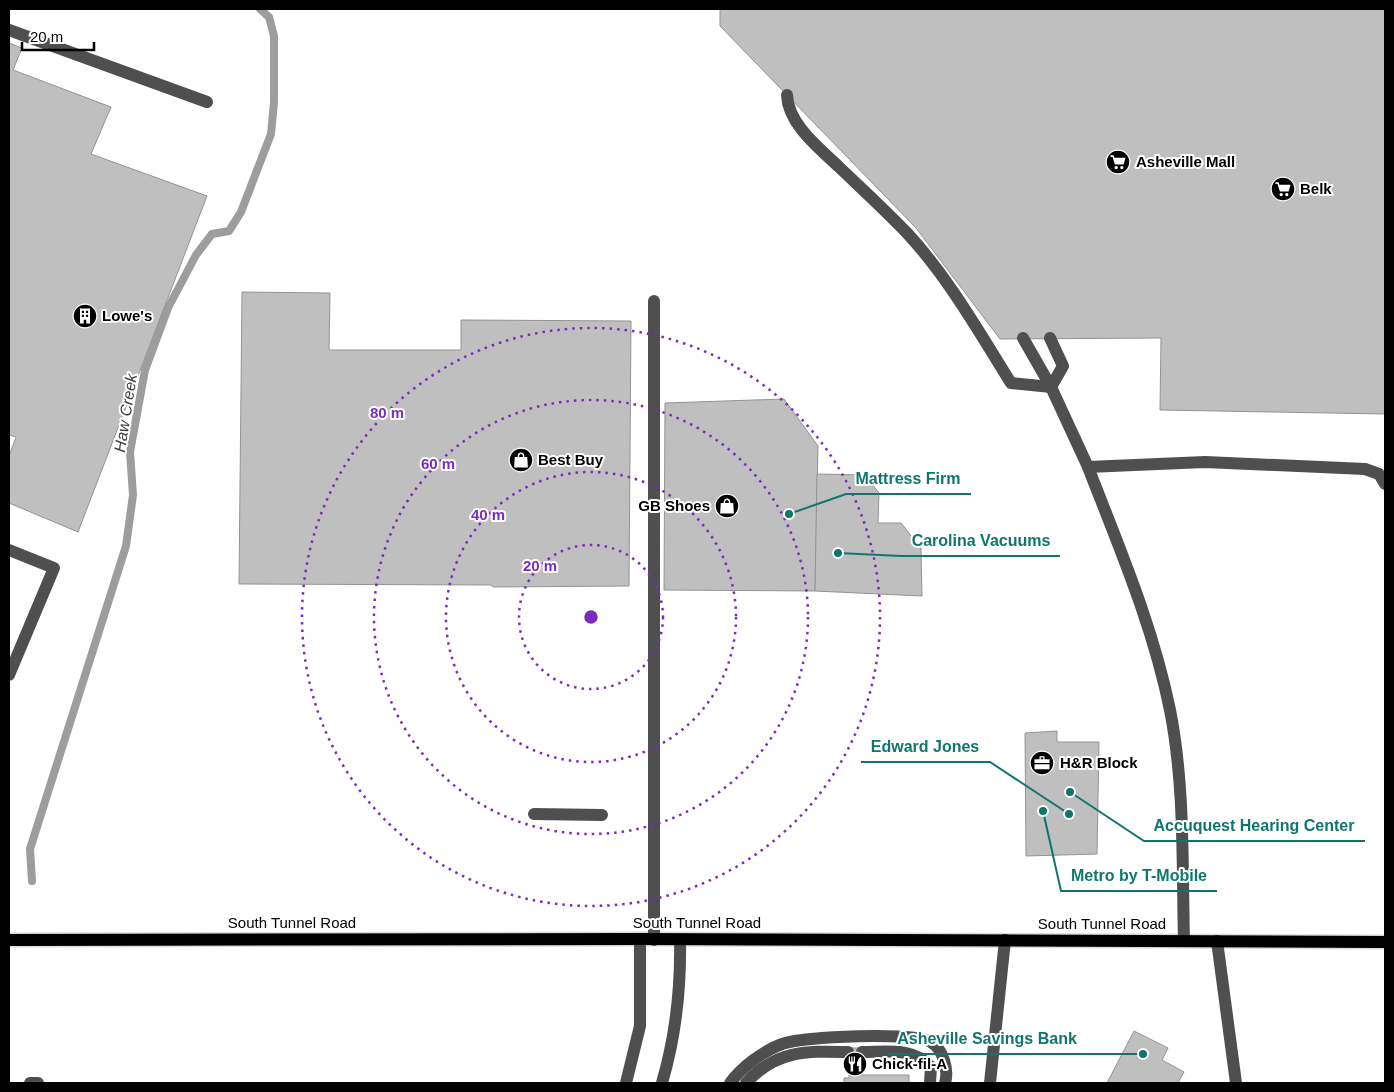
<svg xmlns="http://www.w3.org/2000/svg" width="1394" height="1092" font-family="Helvetica,sans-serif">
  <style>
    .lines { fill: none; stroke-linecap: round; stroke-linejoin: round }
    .stream { stroke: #9d9d9d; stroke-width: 8 }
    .building { fill: #bfbfbf; stroke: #939393 }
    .major-casing { stroke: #dbdbdb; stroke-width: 15 }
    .minor { stroke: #4f4f4f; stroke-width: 12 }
    .major { stroke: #000; stroke-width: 12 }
    .ring { fill: none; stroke: #7b2cbf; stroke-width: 2.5; stroke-dasharray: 2.5 5 }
    .labels { text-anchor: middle; stroke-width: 4; stroke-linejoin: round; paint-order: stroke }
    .poi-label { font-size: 15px; font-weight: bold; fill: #000; stroke: #fff; text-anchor: start }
    .street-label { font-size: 15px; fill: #000; stroke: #fff }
    .water-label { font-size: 16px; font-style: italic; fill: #3e3e3e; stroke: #fff }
    .centre { fill: #7b2cbf; stroke: #fff; stroke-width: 2.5 }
    .ring-label { font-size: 15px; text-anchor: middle; font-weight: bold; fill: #7b2cbf; stroke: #fff; stroke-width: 4; stroke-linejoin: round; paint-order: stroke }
    .leader { fill: none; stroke: #0f766e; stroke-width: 2 }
    .callout-dot { fill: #0f766e; stroke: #fff; stroke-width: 2 }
    .callout-label { font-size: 16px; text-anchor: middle; font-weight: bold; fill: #0f766e; stroke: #fff; stroke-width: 4; stroke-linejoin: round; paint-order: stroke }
  </style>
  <rect width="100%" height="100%" fill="#fff"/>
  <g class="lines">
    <path class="stream" d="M32,881l-2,-32 96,-303 7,-51 -3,-43 15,-82 23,-62 28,-53 16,-21 17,-3 12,-19 30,-78 3,-32v-66l-5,-19 -9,-8"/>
  </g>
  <g class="building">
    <path d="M720,9h665v405l-225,-4 1,-72 -161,1 -84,-111 -196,-202z"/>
    <path d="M9,43l13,5 -9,22 98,37 -20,47 116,42 -129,336 -69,-29v-47l7,-19 -7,-2z"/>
    <path d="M242,292l88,1 -1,57h132v-30l170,1 -2,265 -136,1 -2,-2 -252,-1z"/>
    <path d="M784,399l34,47 -3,145 -151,-1 1,-187z"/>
    <path d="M817,474l48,1 14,18 -1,30h23l20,25 1,48 -107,-5z"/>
    <path d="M1057,731v11h42l-2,112 -71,2 -1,-123z"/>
    <path d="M1134,1031l34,17 -6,12 22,12 -6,11h-71z"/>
    <path d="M849,1048h13v27h47v8h-65v-5h5z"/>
  </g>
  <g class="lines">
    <g class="major-casing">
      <path id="major" d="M9,940l631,-1 745,3"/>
    </g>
    <g class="minor">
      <path d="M9,30l198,72"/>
      <path d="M787,95c1,29 32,53 52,72 23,22 46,43 68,66 41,44 72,99 104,150l40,4 12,-21 -13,-28"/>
      <path d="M654,301v639"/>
      <path d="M1023,338l28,49 37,80"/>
      <path d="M9,550l45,18 -45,107"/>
      <path d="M534,814l68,1"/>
      <path d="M1184,941c-2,-77 1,-155 -14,-231 -17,-84 -51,-163 -82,-243l117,-5 160,7 14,5 6,10"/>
      <path d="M1217,941l19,142"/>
      <path d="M862,1052c24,0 52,-5 69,15l-1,16"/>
      <path d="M30,1083h8"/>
      <path d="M626,1083l14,-57v-87"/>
      <path d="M662,1083c14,-48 19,-94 18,-143"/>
      <path d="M730,1083c12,-16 33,-32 52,-39 19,-8 134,-12 149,-2 12,7 18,28 14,41"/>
      <path d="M746,1083c30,-33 60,-32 102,-31"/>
      <path d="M990,1083l15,-143"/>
    </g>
    <use href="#major" class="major"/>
  </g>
  <g class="ring">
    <circle cx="591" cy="617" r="72"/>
    <circle cx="591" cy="617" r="145"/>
    <circle cx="591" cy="617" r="217"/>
    <circle cx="591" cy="617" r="289"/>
  </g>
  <defs>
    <g id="supermarket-disc" transform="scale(1.25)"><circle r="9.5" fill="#000" stroke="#fff"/><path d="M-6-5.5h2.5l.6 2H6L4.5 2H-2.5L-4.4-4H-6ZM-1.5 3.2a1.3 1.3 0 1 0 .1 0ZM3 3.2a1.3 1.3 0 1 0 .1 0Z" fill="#fff"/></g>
    <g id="building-disc" transform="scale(1.25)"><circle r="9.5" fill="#000" stroke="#fff"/><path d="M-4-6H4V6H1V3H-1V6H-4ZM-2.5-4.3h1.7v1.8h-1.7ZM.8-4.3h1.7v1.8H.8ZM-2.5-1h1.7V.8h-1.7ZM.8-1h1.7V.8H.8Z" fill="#fff"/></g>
    <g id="shop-disc" transform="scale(1.25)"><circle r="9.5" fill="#000" stroke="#fff"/><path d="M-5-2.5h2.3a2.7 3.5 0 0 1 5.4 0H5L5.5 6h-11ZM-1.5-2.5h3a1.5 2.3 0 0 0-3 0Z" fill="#fff"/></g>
    <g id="office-disc" transform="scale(1.25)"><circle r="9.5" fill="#000" stroke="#fff"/><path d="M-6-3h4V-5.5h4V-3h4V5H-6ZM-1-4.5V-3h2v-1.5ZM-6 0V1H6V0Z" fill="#fff"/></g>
    <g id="restaurant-disc" transform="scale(1.25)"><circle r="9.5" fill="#000" stroke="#fff"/><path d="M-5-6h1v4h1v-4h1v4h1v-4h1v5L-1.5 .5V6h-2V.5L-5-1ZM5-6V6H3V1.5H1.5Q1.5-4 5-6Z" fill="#fff"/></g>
  </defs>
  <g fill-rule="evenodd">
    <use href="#supermarket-disc" x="1118" y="162"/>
    <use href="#supermarket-disc" x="1283" y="189"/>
    <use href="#building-disc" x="85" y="316"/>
    <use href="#shop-disc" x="521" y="460"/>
    <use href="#shop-disc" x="727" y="506"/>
    <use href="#office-disc" x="1042" y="763"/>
    <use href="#restaurant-disc" x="855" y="1064"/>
  </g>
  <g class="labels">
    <g class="poi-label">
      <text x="1136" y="167">Asheville Mall</text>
      <text x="1300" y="194">Belk</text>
      <text x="102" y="321">Lowe's</text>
      <text x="538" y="465">Best Buy</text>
      <text x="710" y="511" text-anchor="end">GB Shoes</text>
      <text x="1060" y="768">H&amp;R Block</text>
      <text x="872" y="1069">Chick-fil-A</text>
    </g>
    <g class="street-label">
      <text x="292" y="928">South Tunnel Road</text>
      <text x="697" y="928">South Tunnel Road</text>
      <text x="1102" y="929">South Tunnel Road</text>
    </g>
    <g class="water-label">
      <text transform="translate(125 413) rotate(-81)" y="6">Haw Creek</text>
    </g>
  </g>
  <circle cx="591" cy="617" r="8" class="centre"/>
  <g class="ring-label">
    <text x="387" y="418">80 m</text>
    <text x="438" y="469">60 m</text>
    <text x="488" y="520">40 m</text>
    <text x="540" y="571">20 m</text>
  </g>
  <path class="leader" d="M789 514L846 494H971M838 553L901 556H1060M1069 814L990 762H861M1070 792L1144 841H1365M1043 811L1061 891H1217M1143 1054L1086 1054H887"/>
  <g class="callout-dot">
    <circle cx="789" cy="514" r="5"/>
    <circle cx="838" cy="553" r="5"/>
    <circle cx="1069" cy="814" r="5"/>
    <circle cx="1070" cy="792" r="5"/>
    <circle cx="1043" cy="811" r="5"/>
    <circle cx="1143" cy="1054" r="5"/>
  </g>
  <g class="callout-label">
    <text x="908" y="484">Mattress Firm</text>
    <text x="981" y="546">Carolina Vacuums</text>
    <text x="925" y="752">Edward Jones</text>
    <text x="1254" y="831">Accuquest Hearing Center</text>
    <text x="1139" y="881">Metro by T-Mobile</text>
    <text x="987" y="1044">Asheville Savings Bank</text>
  </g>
  <rect width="1394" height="1092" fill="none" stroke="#000000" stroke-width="20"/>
  <path d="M22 42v8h72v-8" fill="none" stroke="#000000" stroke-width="2.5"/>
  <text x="30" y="42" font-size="15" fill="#000000" stroke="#ffffff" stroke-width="4" paint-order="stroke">20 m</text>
</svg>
